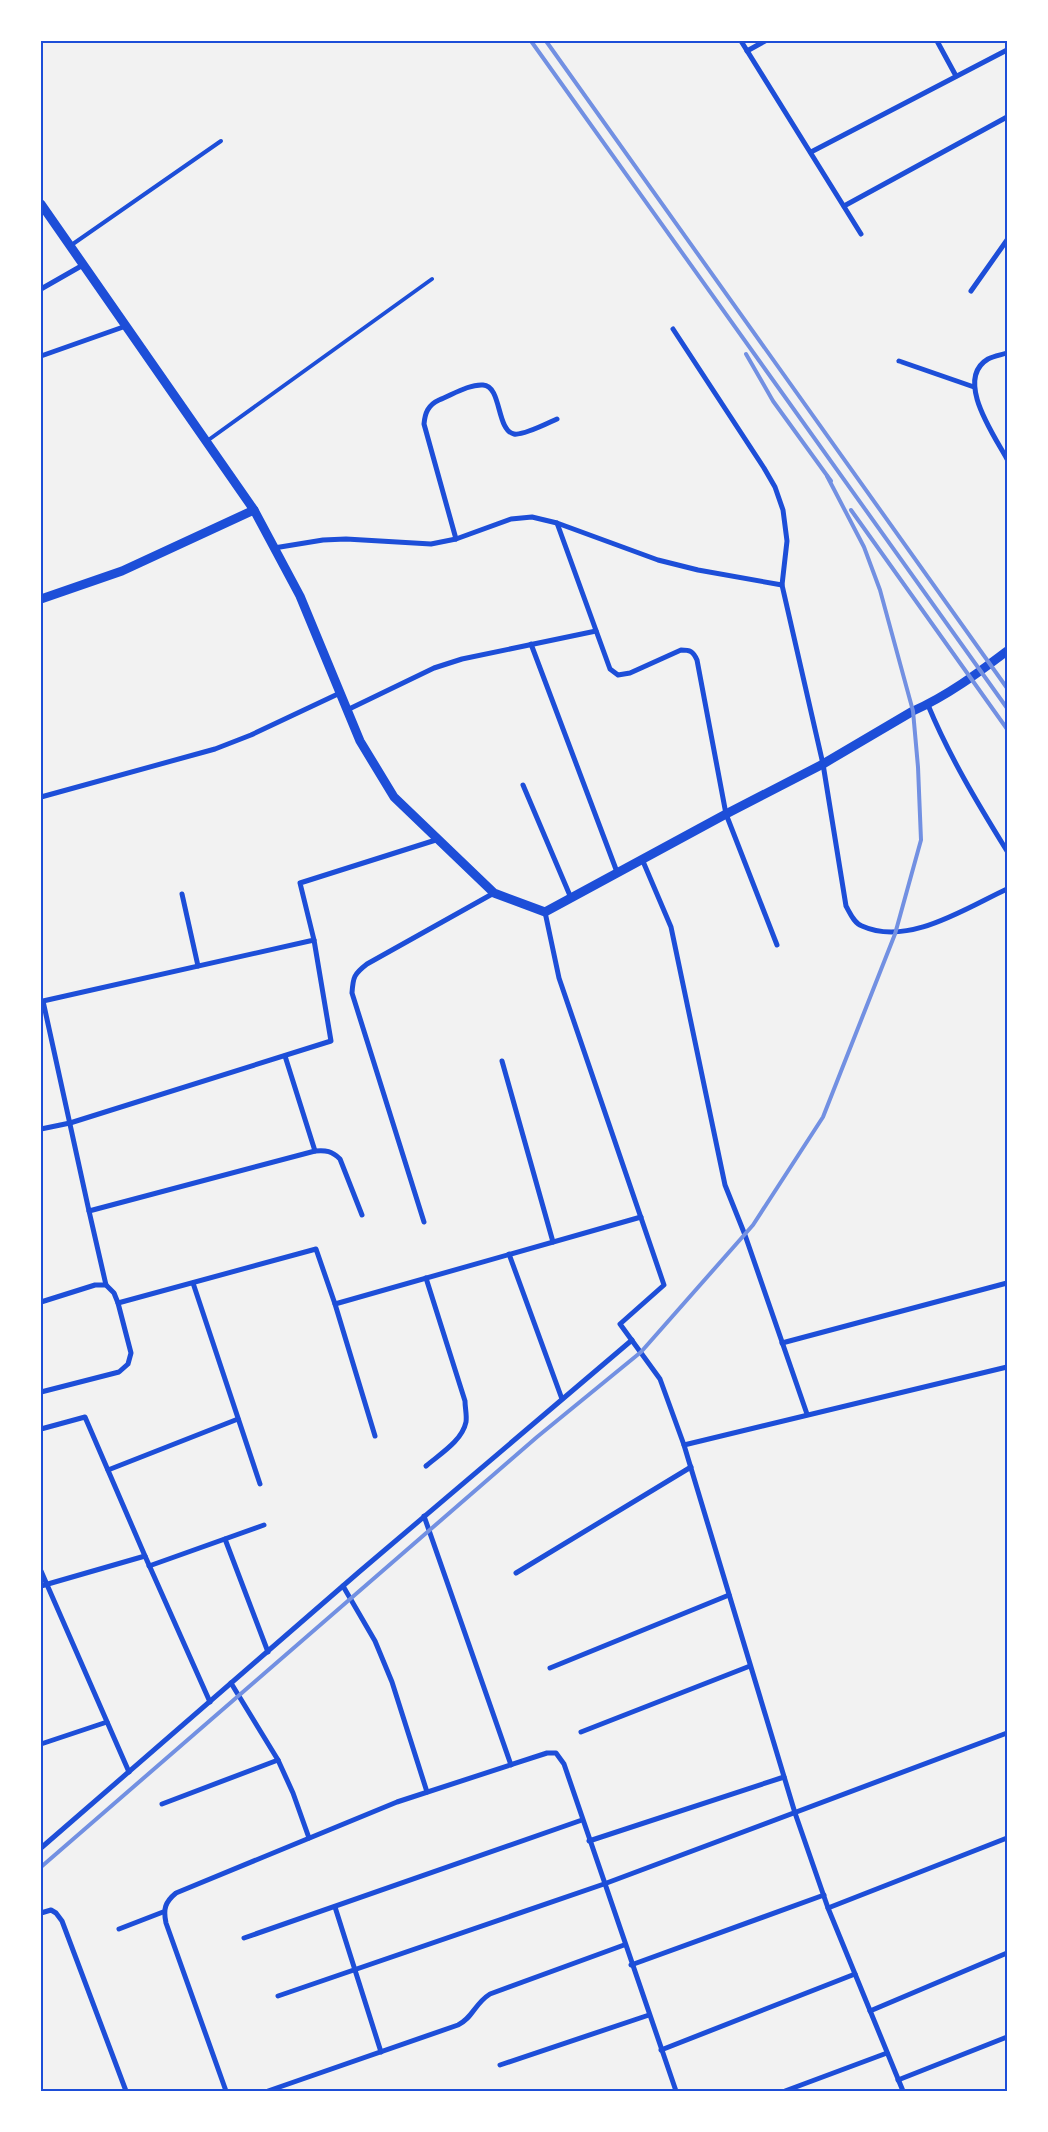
<svg xmlns="http://www.w3.org/2000/svg" width="1048" height="2132" font-family="'Fira Sans Condensed',sans-serif">
  <style>
    .lines { fill: none; stroke-linecap: round; stroke-linejoin: round }
    .service { stroke: #1d4ed8; stroke-width: 4 }
    .minor { stroke: #1d4ed8; stroke-width: 5 }
    .tertiary { stroke: #1d4ed8; stroke-width: 9 }
    .rail { stroke: #7290e2; stroke-width: 4 }
    .neatline { fill: none; stroke: #1d4ed8; stroke-width: 2 }
  </style>
  <rect width="100%" height="100%" fill="#f2f2f2"/>
  <g class="lines">
    <g class="service">
      <path d="M70,246l151,-105"/>
      <path d="M207,441l225,-162"/>
    </g>
    <g class="minor">
      <path d="M741,41l120,193"/>
      <path d="M937,41l19,35"/>
      <path d="M747,51l18,-10"/>
      <path d="M811,152l196,-102"/>
      <path d="M844,206l163,-89"/>
      <path d="M41,289l42,-24"/>
      <path d="M971,291l36,-51"/>
      <path d="M673,329l91,139 11,19 8,23 4,31 -5,44 41,179 23,142c4,7 8,17 16,20 46,21 104,-18 145,-37"/>
      <path d="M1007,353c-6,2 -13,3 -19,6 -34,20 6,76 19,100"/>
      <path d="M41,356l85,-30"/>
      <path d="M899,361l75,26"/>
      <path d="M557,523l53,146 8,6 12,-2 51,-23c9,0 12,1 16,10l29,154 51,131"/>
      <path d="M456,539l-32,-115c1,-11 4,-19 15,-24 13,-5 30,-16 44,-15 19,1 13,45 31,49 9,2 34,-11 43,-15"/>
      <path d="M274,548l49,-8 23,-1 85,5 25,-5 55,-20 21,-2 25,6 101,37 40,10 84,15"/>
      <path d="M531,644l86,228"/>
      <path d="M928,705c21,51 50,99 79,146"/>
      <path d="M347,710l87,-42 28,-9 134,-28"/>
      <path d="M523,785l48,113"/>
      <path d="M41,797l174,-48 36,-14 89,-42"/>
      <path d="M642,859l29,68 54,258 20,50 62,179"/>
      <path d="M182,894l16,72"/>
      <path d="M545,912l14,66 105,307 -44,39 40,55 24,66 111,368 33,95 75,183"/>
      <path d="M285,1056l30,95 -226,60 -46,-210 271,-61 -14,-57 139,-44"/>
      <path d="M502,1061l51,181"/>
      <path d="M41,1129l29,-6 261,-82 -17,-101"/>
      <path d="M315,1151c11,-1 17,0 25,8l22,56"/>
      <path d="M89,1211l17,74"/>
      <path d="M424,1222l-72,-229c1,-16 2,-19 15,-29l127,-71"/>
      <path d="M509,1254l53,145"/>
      <path d="M193,1283l67,201"/>
      <path d="M41,1302l54,-17h11l8,8 4,10 13,50 -3,11 -9,8 -78,20"/>
      <path d="M118,1303l198,-54 19,55 306,-87"/>
      <path d="M335,1304l40,132"/>
      <path d="M782,1343l225,-60"/>
      <path d="M41,1429l44,-12 60,139 65,146"/>
      <path d="M684,1445l323,-78"/>
      <path d="M426,1466c14,-12 36,-25 40,-44 1,-7 -1,-14 -1,-21l-39,-123"/>
      <path d="M108,1470l130,-51"/>
      <path d="M424,1516l87,249"/>
      <path d="M225,1539l43,113"/>
      <path d="M149,1566l115,-41"/>
      <path d="M41,1571l88,201"/>
      <path d="M516,1573l175,-106"/>
      <path d="M41,1586l104,-30"/>
      <path d="M343,1586l32,55 17,41 35,110"/>
      <path d="M550,1668l179,-73"/>
      <path d="M231,1683l47,77 15,33 16,45"/>
      <path d="M581,1732l169,-66"/>
      <path d="M41,1744l66,-22"/>
      <path d="M162,1804l116,-44"/>
      <path d="M589,1841l195,-64"/>
      <path d="M41,1848l318,-276 273,-232"/>
      <path d="M335,1907l46,145"/>
      <path d="M828,1908l179,-70"/>
      <path d="M41,1913l10,-3 5,3 6,8 64,170"/>
      <path d="M119,1929l44,-17"/>
      <path d="M244,1938l338,-118"/>
      <path d="M631,1965l193,-70"/>
      <path d="M278,1996l326,-112 403,-151"/>
      <path d="M870,2011l137,-58"/>
      <path d="M661,2050l194,-76"/>
      <path d="M500,2065l149,-50"/>
      <path d="M898,2080l109,-43"/>
      <path d="M226,2091l-60,-168c-3,-14 -1,-21 10,-30l221,-91 150,-49h9l8,11 112,327"/>
      <path d="M268,2091l190,-66c15,-7 16,-21 32,-31l134,-49"/>
      <path d="M785,2091l102,-38"/>
    </g>
    <g class="tertiary">
      <path d="M41,204l213,306 46,86 60,145 34,56 100,96 51,19 181,-98 97,-50 90,-53c34,-15 65,-38 94,-60"/>
      <path d="M41,599l81,-28 132,-61"/>
    </g>
    <g class="rail">
      <path d="M531,41l476,667"/>
      <path d="M546,41l461,647"/>
      <path d="M746,354l27,47 58,80"/>
      <path d="M851,510l156,219"/>
      <path d="M41,1867l496,-430 104,-85 112,-127 70,-108 72,-183 26,-94 -3,-73 -5,-56 -33,-121 -16,-43 -37,-71"/>
    </g>
  </g>
  <rect width="1048" height="2132" fill="none" stroke="#ffffff" stroke-width="85"/>
  <rect x="42" y="42" width="964" height="2048" class="neatline"/>
</svg>
